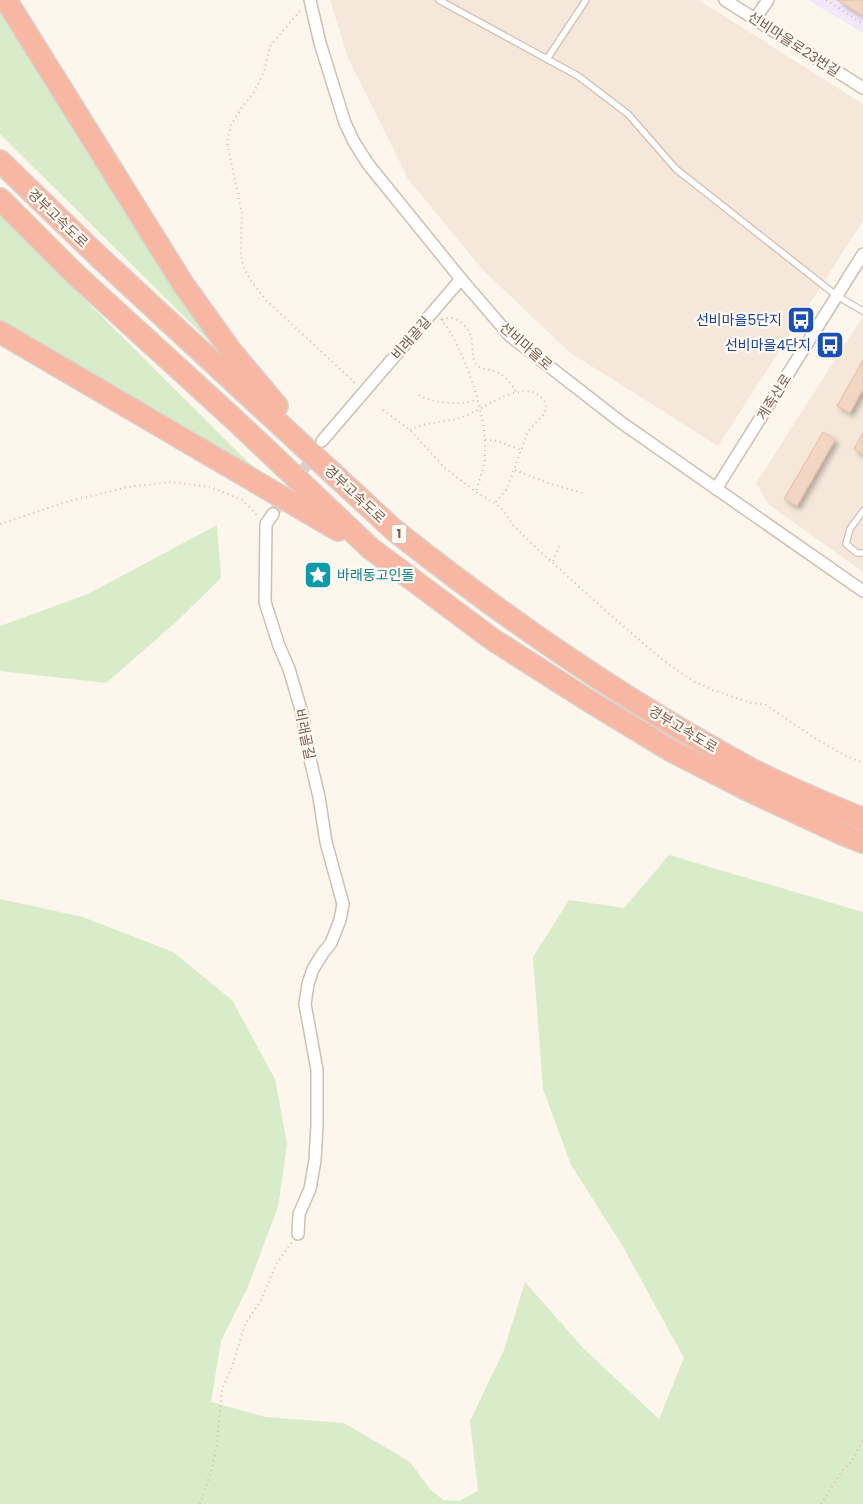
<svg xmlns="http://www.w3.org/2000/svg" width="863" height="1504" font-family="Poppins,'Noto Sans KR',sans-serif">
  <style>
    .residential { fill: #f5e8da }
    .education { fill: #f3e8fa }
    .green { fill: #d8ecc9 }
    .building { fill: #f3d5c3; stroke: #e6bba3; filter: url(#shadow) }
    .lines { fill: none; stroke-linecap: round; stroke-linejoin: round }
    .minor-tunnel { stroke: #dcd0c4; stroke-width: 11; stroke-dasharray: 11 5.5; stroke-linecap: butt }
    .service-casing { stroke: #d1beb0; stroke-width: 8 }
    .minor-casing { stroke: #d1beb0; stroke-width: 14 }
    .motorway-casing { stroke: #dad1cd; stroke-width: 24 }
    .path { stroke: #d9b8a5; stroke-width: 2; stroke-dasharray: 1 4; stroke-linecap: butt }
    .service { stroke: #fff; stroke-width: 5.5 }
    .minor { stroke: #fff; stroke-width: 11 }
    .motorway { stroke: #f7b7a3; stroke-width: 21 }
    .labels { text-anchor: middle; stroke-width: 4.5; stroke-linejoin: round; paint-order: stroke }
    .shield { fill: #fffaf3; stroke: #a28b7f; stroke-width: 1 }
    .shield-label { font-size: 12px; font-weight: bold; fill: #7a5c4d }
    .street-label { font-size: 14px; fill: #7a5c4d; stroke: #fffaf3 }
    .transit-label { font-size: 14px; fill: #164399; stroke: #fffaf3; text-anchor: end }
    .culture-label { font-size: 14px; fill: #0d838f; stroke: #fffaf3; text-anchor: start }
  </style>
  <defs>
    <filter id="shadow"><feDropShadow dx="3.5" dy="3.5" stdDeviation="2.5" flood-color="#0004"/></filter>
  </defs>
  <rect width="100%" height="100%" fill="#fdf6ec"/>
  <g class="residential">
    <path d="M330,0h369l164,104v117l-145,225 -149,-94 -86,-82 -75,-91 -60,-121z"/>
    <path d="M863,316v256l-95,-68 -12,-21z"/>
  </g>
  <path class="education" d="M808,0h55v33z"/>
  <g class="green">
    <path d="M0,7l168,272 44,65 -212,-210z"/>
    <path d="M0,215l260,259 -3,3 -257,-156z"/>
    <path d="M217,525l4,53 -45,44 -70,61 -106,-12v-45l88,-32z"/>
    <path d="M669,855l194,57v592h-863v-605l83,18 90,35 59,48 43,79 12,65 -9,63 -31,82 -26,52 -10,61 54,15 79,6 66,39 20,27 13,11 16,1 19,-10 -8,-70 34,-71 21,-68 59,67 75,70 25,-61 -62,-113 -51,-80 -28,-76 -10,-132 36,-57 55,8z"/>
  </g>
  <g class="building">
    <path d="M837,0h26v16z"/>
    <path d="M863,360v29l-13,24 -13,-7z"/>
    <path d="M823,432l12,8 -38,66 -13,-7z"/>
    <path d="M863,433v22l-9,-6z"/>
  </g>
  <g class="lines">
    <path class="minor-tunnel" d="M273,514l43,-63"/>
    <g class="service-casing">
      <g id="service">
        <path d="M439,0l139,76 50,38 48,55 161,127 26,15"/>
        <path d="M547,59l39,-59"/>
        <path d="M863,511l-13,18 -4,15 11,9h6"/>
      </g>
    </g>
    <g class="minor-casing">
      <g id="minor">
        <path d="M310,0l10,43 25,80 9,19 14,22 93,115 49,57 112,87 241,168"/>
        <path d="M725,0l138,88"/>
        <path d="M755,19l13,-19"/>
        <path d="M322,441l139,-162"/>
        <path d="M716,489l147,-235"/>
        <path d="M273,514l-7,10 -1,78 14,44 10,23 13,44 8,46 9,38 7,45 17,62 -3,16 -9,23 -8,10 -10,16 -5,15 -3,20 12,66v55l-2,35 -5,29 -11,25 -1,20"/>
      </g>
    </g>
    <g class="motorway-casing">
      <g id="motorway">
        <path d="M6,0l177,284 48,67 46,55"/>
        <path d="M0,161l99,96 295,273c111,88 229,170 355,238 36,19 76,35 114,51"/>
        <path d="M0,199l75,75 161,147 134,127 122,91 94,60 84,51 78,40 92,43 23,9"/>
        <path d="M0,332l338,198"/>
      </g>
    </g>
    <g class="path">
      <path d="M826,0l37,24"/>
      <path d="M300,11l-30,35 -6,26 -10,20 -12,15 -11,18 -4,17 15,72 -1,39 2,13 8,15 16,20 89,83"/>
      <path d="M441,319c24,30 46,97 44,135 0,13 -6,26 -9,38"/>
      <path d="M442,320c13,-7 25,5 29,17 3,8 -1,24 8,30 4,2 10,2 15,4 10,3 17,12 22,21"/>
      <path d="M419,395c14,9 42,10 58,5"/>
      <path d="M383,410l27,20 35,38 31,24 19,11 8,7 10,15 19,19 75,68 57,49 29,20 20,9 38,13 15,2 47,32 33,19 17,7"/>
      <path d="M410,430c17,-9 35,-7 53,-13 21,-8 67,-45 83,-13l-1,9 -17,18 -21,58 -12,14"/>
      <path d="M485,440l13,1 23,9"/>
      <path d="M515,470l33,13 38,11"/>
      <path d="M0,524l66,-22 62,-15 43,-5 40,5 31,13 15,15"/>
      <path d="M553,561l7,-16"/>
      <path d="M200,1504l11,-32 6,-27 5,-56 10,-22 13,-43 15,-22 17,-39 15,-21"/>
      <path d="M821,1504l21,-33 10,-10 11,-22"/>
    </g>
    <use href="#service" class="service"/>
    <use href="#minor" class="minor"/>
    <use href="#motorway" class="motorway"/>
  </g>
  <defs>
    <g id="bus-square" transform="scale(1.4375)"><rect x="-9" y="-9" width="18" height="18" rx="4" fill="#1a4fb4" stroke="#fffaf3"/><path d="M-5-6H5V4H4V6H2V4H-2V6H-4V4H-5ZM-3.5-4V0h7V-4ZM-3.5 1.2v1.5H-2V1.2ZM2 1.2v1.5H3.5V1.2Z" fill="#fff"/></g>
    <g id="sight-square" transform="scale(1.4375)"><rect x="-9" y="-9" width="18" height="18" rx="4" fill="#0f9aa8" stroke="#fffaf3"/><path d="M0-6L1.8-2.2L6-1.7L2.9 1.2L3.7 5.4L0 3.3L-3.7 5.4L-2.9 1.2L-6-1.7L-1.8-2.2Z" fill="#fff"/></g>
  </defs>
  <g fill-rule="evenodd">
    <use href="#bus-square" x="801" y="320"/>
    <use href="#bus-square" x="830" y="345"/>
    <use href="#sight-square" x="318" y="575"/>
  </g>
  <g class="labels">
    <rect class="shield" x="391.5" y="524.5" width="15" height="19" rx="4"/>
    <g class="shield-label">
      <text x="399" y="538">1</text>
    </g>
    <g class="street-label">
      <text transform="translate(794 44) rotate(33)" y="5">선비마을로23번길</text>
      <text transform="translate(58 218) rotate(44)" y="5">경부고속도로</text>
      <text transform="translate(411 338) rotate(-49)" y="5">비래골길</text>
      <text transform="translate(526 346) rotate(41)" y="5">선비마을로</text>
      <text transform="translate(774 397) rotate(-58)" y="5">계족산로</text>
      <text transform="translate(355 494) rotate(43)" y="5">경부고속도로</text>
      <text transform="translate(683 729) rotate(31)" y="5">경부고속도로</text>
      <text transform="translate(305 734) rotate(78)" y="5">비래골길</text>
    </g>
    <g class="transit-label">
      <text x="782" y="325">선비마을5단지</text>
      <text x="811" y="350">선비마을4단지</text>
    </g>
    <g class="culture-label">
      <text x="337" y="580">바래동고인돌</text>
    </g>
  </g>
</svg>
